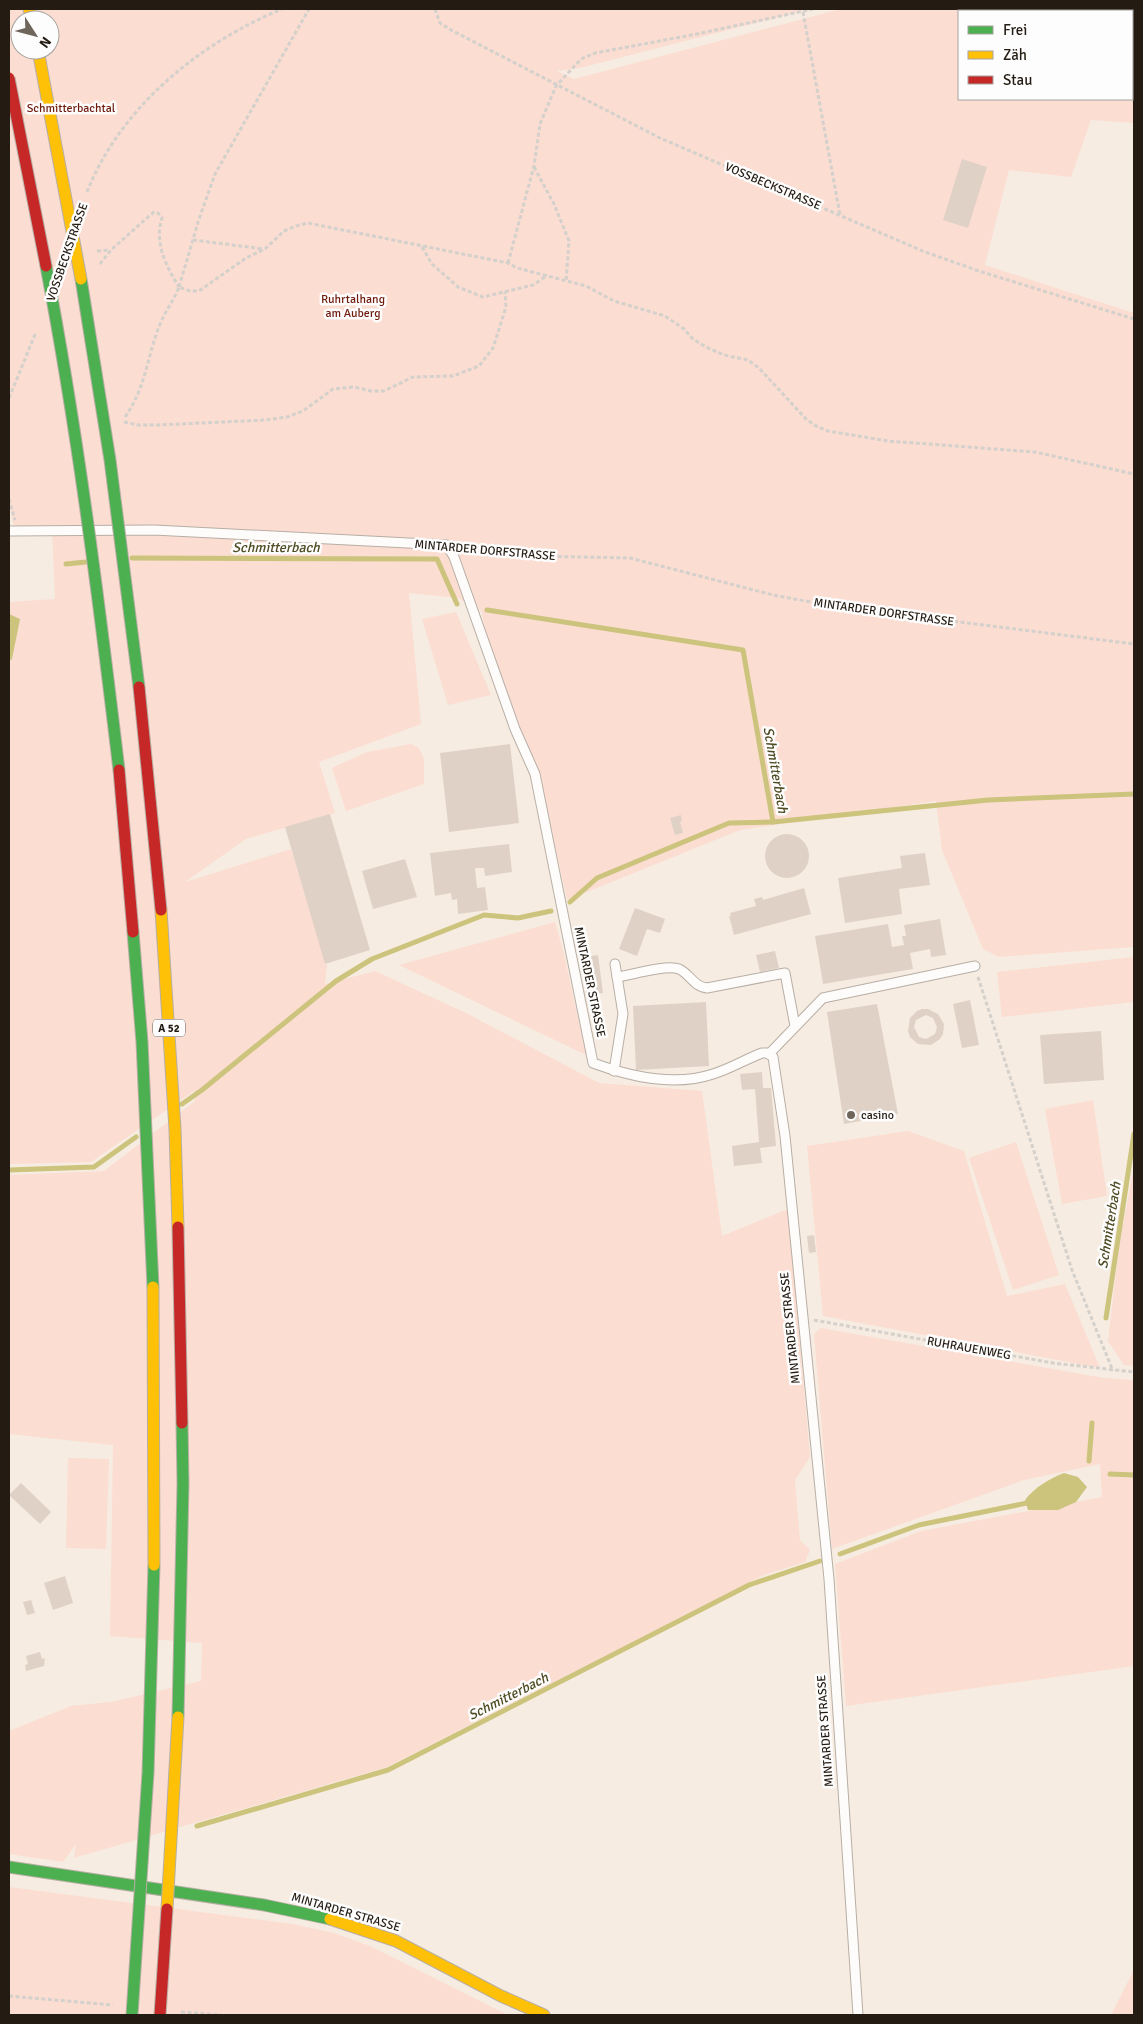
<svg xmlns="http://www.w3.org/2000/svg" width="1143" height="2024" font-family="Signika,sans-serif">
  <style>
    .green { fill: #fbddd2; fill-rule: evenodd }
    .water { fill: #ccc37c }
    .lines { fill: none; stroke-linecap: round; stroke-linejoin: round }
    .stream { stroke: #ccc37c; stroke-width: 5 }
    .building { fill: #e0d1c7; fill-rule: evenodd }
    .lane-casing { stroke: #b7aea5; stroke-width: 11 }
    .fast-casing { stroke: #b7aea5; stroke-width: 13 }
    .slow-casing { stroke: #b7aea5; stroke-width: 13 }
    .path { stroke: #d4d0cb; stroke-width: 3; stroke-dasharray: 4 2.5; stroke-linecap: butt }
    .lane { stroke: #fefcfa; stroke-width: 9 }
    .fast { stroke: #4caf50; stroke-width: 11 }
    .slow { stroke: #ffc107; stroke-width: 11 }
    .fast-bridge-casing { stroke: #b7aea5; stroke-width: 13; stroke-linecap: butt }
    .slow-bridge-casing { stroke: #b7aea5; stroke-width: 13; stroke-linecap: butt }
    .jam-bridge-casing { stroke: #b7aea5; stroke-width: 13; stroke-linecap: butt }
    .fast-bridge { stroke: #4caf50; stroke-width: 11 }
    .slow-bridge { stroke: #ffc107; stroke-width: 11 }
    .jam-bridge { stroke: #c62828; stroke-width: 11 }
    .poi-dot { fill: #6e655b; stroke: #fdfdfd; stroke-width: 2 }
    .labels { text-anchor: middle; stroke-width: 5; stroke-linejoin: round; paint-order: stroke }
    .shield { fill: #fdfdfd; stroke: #656059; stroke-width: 1 }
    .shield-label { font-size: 11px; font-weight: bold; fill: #241c13 }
    .park-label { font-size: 12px; fill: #6f1b0d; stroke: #fdfdfd }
    .street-label { font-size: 12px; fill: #241c13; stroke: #fdfdfd }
    .poi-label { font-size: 12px; fill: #241c13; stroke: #fdfdfd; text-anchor: start }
    .water-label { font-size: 14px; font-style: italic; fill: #4f4b23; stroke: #fdfdfd }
  </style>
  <rect width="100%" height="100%" fill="#f7ece1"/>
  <g class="green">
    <path d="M9,9h801l-230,59 -23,3 17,8 267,-70h293v114l-43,-3 -20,57 -62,-7 -24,95 149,48v634l-135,10 -16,-8 -41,-99 -6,-49 -196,29 -173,70 -27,-123 -51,-129 -8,-38 -3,1 -19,-13 -50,-5 12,131 -102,38 16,51 -89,26 -61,43 106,-33 36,117 -2,18 50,-13 91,42 133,70 103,8 20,145 66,-27 22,248 -15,23 5,60 10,10 -5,12 -41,13 -377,192 -313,91 2,-14 -13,18 -54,-8v-123l62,-25 40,-4 90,-21 1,-38 -92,-7 3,-191 -104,-11v-259l95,-4 91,-70 -1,-10 -103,71 -82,2v-562l46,-3 -3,-71 -38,-1 -5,-23zM959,11h173v88h-173zM20,20h30v30h-30z"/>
    <path d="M456,612l35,83 -43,10 -26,-86z"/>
    <path d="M411,744l8,4 5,11v25l-78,27 -14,-43 35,-16z"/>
    <path d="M555,922l9,32 22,101 -187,-90z"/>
    <path d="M1134,957v45l-132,15 -5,-45z"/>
    <path d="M1093,1100l14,96 -45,8 -17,-95z"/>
    <path d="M908,1131l56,20 43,145 58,-12 35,84 -277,-52 -16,-170z"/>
    <path d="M1016,1142l43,133 -46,15 -44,-132z"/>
    <path d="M1134,1166v200l-10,-1 -16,-24 11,-94z"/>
    <path d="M821,1328l283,50 30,2v286l-288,40 -11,-142 86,-33 181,-34 -2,-33 -76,16 -192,69 -18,-215z"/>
    <path d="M68,1458l41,1 -3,90 -40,-1z"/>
    <path d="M9,1887l284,37 41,9 36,13 138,69h-499z"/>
    <path d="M1134,1970v45h-23z"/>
  </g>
  <g class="water">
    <path d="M9,614l11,5 -8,40 -3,2z"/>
    <path d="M1064,1473l14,4 9,10 -11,15 -18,8h-30l-3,-10c10,-13 24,-21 39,-27z"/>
  </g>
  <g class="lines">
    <g class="stream">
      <path d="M132,558l305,1 20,45"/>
      <path d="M66,564l20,-2"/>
      <path d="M487,610l256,40 30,172 215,-22 146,-6"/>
      <path d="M570,902l27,-24 132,-55 44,-1"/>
      <path d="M182,1104l20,-14 134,-109 36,-22 112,-44 34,3 33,-7"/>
      <path d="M9,1170l85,-3 42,-30"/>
      <path d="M1106,1318l28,-184"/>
      <path d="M1089,1461l3,-38"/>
      <path d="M1110,1474l24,1"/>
      <path d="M840,1554l79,-29 113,-23"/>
      <path d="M197,1826l191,-56 361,-185 71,-24"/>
    </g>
  </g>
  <g class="building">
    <path d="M962,159l25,8 -19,61 -25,-8z"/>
    <path d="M510,744l9,79 -70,9 -9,-79z"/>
    <path d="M330,814l40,136 -45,14 -40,-137z"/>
    <path d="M681,815l1,6 -2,1 3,11 -8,2 -5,-17z"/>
    <circle cx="787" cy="856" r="22"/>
    <path d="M509,844l3,28 -27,4 -1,-8h-9l2,20 8,-1 3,23 -30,4 -1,-15 -5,1 -1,-7 -16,3 -5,-43z"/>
    <path d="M925,853l5,32 -31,4 3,25 -57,9 -7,-45 64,-10 -2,-12z"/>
    <path d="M405,859l12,38 -44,12 -11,-38z"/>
    <path d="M804,888l7,26 -77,21 -5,-19h2l-1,-3 26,-7 -2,-7 8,-2 1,3z"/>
    <path d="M635,908l30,11 -5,14 -13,-4 -10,27 -18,-7z"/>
    <path d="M940,919l6,36 -15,2 -1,-8 -20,4 3,16 -90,15 -8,-48 73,-12 4,23 12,-2 -2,-9h4l-2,-11z"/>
    <path d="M775,951l4,17 -19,4 -4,-17z"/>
    <path d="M598,955l5,38 -17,2 -4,-38z"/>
    <path d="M970,1000l9,45 -17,3 -9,-44z"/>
    <path d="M706,1002l3,64 -73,4 -3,-64z"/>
    <path d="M877,1004l21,110 -54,10 -17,-112z"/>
    <path d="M922,1009h6l10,5 6,10 -1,10 -3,5 -9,6 -13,-1 -8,-7 -2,-6 2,-13 7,-7zM926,1015l7,3 4,9 -2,7 -9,5 -7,-2 -5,-10 2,-7z"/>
    <path d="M1101,1031l3,49 -60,4 -4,-49z"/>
    <path d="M762,1072l1,16h8l5,58 -16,2 2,15 -28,3 -2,-20 27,-4 -4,-53 -13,1 -2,-16z"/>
    <path d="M814,1235l2,17 -7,1 -2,-17z"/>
    <path d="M21,1483l30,29 -11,12 -31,-29z"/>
    <path d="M65,1576l8,27 -20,7 -9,-27z"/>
    <path d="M31,1600l4,13 -8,2 -4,-13z"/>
    <path d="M40,1652l2,7 3,-1 -1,8 -18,5 -1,-6 3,-1 -2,-8z"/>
  </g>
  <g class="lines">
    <g class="lane-casing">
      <g id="lane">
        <path d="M9,531l145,-1 293,15 7,12 61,172 20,45 58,289c38,14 81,24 120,11 17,-5 33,-15 49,-21h5l6,4 12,79 44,443 29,436"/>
        <path d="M617,977c15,-2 49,-13 62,-8 11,5 15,18 28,19l78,-15 10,53"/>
        <path d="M769,1054l54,-56 152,-32"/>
        <path d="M614,1071l9,-57 -8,-50"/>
      </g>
    </g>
    <g class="fast-casing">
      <path id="fast" d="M9,1867l255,38 66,14"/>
    </g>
    <g class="slow-casing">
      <g id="slow">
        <path d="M29,9l3,11"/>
        <path d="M330,1919l66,22 105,55 43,19"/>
      </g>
    </g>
    <g class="path">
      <path d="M435,9l5,14 11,7 209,108 265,114 57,20 152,47"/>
      <path d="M803,12l37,203"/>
      <path d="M534,167l20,37 15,37 -3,41"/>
      <path d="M87,192c33,-84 112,-149 195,-183"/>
      <path d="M193,240l71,9"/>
      <path d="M422,247l10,17 26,23 25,10 50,-12 12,-8"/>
      <path d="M97,251l13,-1"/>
      <path d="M508,263l26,-97 6,-42 16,-38 25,-27 14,-6 102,-19 116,-25"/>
      <path d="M100,264l11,-14 37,-33 6,-5 4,1 4,5c-8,25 4,48 17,69"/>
      <path d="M179,287l20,-68 16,-45 94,-165"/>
      <path d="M9,398l27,-66"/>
      <path d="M125,417c22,-31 22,-63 36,-95 5,-12 13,-22 18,-35l11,4h9l47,-33 19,-9 19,-18 12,-5 12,-3 200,40 9,5 69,18 28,15 51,15 19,13 9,10 13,8 18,8 24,5 11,8 47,51 10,7 12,5 60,10 147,11 99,22"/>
      <path d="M124,422l14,3h20l108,-5 21,-3 16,-6 30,-22 21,-2 17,4h13l29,-14 40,-1 26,-10 14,-18 13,-41 -1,-15"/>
      <path d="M9,499l6,21"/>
      <path d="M461,546l72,10 97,2 143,37 60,11 301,38"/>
      <path d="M978,977l94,293 41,101"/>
      <path d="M814,1320l239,43 81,9"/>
      <path d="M9,1996l104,9"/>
      <path d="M181,2012l40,3"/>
    </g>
    <use href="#lane" class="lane"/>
    <use href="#fast" class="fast"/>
    <use href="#slow" class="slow"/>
    <g class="fast-bridge-casing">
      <g id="fast-bridge">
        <path d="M46,266c32,167 53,336 73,504"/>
        <path d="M81,279l29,181 29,227"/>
        <path d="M133,932l9,110 11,245"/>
        <path d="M178,1717l5,-233 -1,-61"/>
        <path d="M132,2015l16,-242 6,-208"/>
      </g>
    </g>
    <g class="slow-bridge-casing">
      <g id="slow-bridge">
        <path d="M38,50l43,229"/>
        <path d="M161,910l14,219 3,98"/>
        <path d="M153,1287l1,278"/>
        <path d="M167,1909l11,-192"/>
      </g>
    </g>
    <g class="jam-bridge-casing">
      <g id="jam-bridge">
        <path d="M9,78l37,188"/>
        <path d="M139,687l22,223"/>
        <path d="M119,770l14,162"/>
        <path d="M178,1227l4,196"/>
        <path d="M160,2015l7,-106"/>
      </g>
    </g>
    <use href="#fast-bridge" class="fast-bridge"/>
    <use href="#slow-bridge" class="slow-bridge"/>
    <use href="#jam-bridge" class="jam-bridge"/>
  </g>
  <circle class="poi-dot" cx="851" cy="1115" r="5"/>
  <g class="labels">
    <rect class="shield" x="153" y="1019.5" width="32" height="17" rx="4"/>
    <g class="shield-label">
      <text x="169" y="1032">A 52</text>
    </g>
    <g class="park-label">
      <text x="71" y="112">Schmitterbachtal</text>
      <text x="353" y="303">Ruhrtalhang<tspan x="353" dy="14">am Auberg</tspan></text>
    </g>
    <g class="street-label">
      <text transform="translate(773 186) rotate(23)" y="4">VOSSBECKSTRASSE</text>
      <text transform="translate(67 252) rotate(-71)" y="4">VOSSBECKSTRASSE</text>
      <text transform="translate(485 550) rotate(5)" y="4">MINTARDER DORFSTRASSE</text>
      <text transform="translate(884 612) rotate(8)" y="4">MINTARDER DORFSTRASSE</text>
      <text transform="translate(590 982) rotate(78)" y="4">MINTARDER STRASSE</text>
      <text transform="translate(790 1328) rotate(-96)" y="4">MINTARDER STRASSE</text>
      <text transform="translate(969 1348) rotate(10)" y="4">RUHRAUENWEG</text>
      <text transform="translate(825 1731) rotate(-94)" y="4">MINTARDER STRASSE</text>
      <text transform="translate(346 1912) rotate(16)" y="4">MINTARDER STRASSE</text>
    </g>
    <g class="poi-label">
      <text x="861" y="1119">casino</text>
    </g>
    <g class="water-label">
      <text x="276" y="552">Schmitterbach</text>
      <text transform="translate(776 770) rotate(80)" y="5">Schmitterbach</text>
      <text transform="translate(1109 1225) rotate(-81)" y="5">Schmitterbach</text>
      <text transform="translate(508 1696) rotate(-27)" y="5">Schmitterbach</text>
    </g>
  </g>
  <rect width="1143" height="2024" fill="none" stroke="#241c13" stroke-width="20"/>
  <rect x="958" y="10" width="175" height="90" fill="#fdfdfd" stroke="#a6a39f"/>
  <rect x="968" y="26" width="25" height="8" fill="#4caf50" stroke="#a6a39f"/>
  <text x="1003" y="35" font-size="15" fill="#241c13">Frei</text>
  <rect x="968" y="51" width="25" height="8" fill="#ffc107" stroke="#a6a39f"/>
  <text x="1003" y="60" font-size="15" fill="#241c13">Zäh</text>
  <rect x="968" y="76" width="25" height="8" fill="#c62828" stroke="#a6a39f"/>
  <text x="1003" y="85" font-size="15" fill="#241c13">Stau</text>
  <g transform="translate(35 35) rotate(126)"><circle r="24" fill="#fdfdfd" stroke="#a6a39f"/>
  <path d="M0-4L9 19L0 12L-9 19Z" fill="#6e655b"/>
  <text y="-8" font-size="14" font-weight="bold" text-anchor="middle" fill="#241c13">N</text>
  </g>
</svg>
